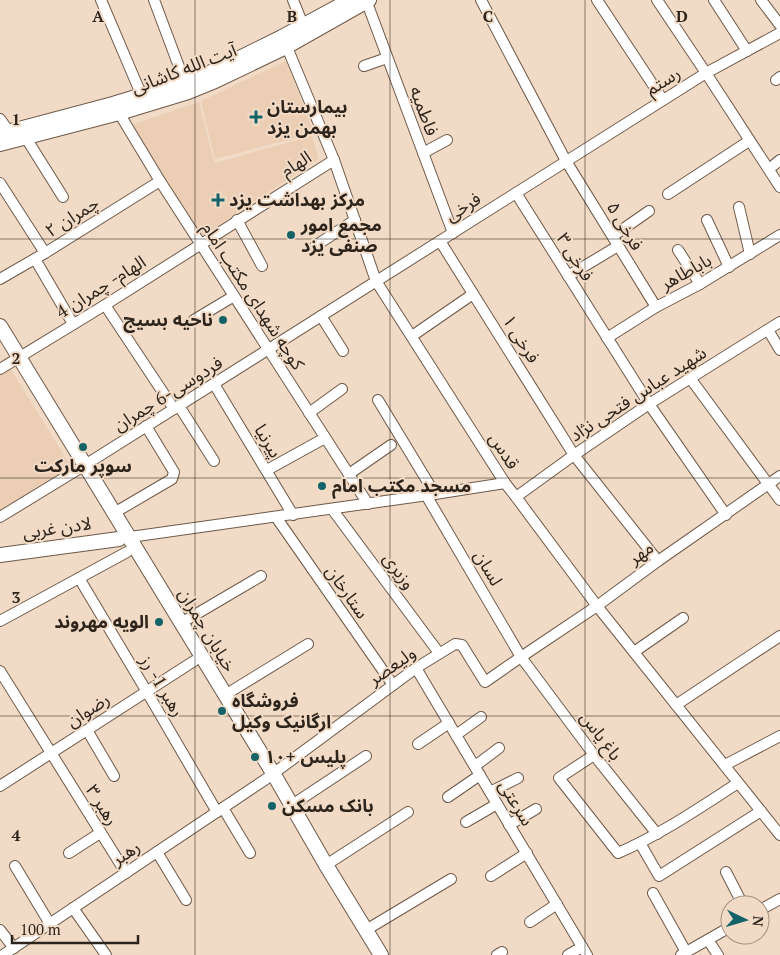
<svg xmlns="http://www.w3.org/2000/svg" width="780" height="955" font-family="'PT Serif','Noto Sans Arabic',serif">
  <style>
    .built { fill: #ebceb4 }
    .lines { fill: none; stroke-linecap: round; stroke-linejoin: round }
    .street-casing { stroke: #6d5948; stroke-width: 12 }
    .secondary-casing { stroke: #6d5948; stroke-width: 16 }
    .street { stroke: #fff; stroke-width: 10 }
    .secondary { stroke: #fff; stroke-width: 14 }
    .grid { fill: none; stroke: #2d241c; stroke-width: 1; stroke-opacity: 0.55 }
    .poi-dot { fill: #136369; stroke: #f2dbc6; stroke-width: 2 }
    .labels { text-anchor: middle; stroke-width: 4; stroke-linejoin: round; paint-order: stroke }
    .street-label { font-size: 18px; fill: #2d241c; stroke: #f2dbc6 }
    .poi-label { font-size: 18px; font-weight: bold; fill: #2d241c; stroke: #f2dbc6; text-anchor: start }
    .grid-label { font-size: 16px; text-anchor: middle; font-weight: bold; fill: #2d241c; stroke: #f2dbc6; stroke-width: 4; stroke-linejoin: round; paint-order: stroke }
  </style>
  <rect width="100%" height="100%" fill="#f2dbc6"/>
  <g class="built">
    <path d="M286,61l28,72 -99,26 -14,-58z"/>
    <path d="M199,102l15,61 98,-27 7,23 -117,77 -71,-111z"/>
    <path d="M10,368l62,100 -72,44v-137z"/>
  </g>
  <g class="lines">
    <g class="street-casing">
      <g id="street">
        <path d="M101,0l43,101"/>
        <path d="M154,0l33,88"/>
        <path d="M293,0l10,25"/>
        <path d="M366,0l87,233"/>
        <path d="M481,0l85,161 90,146"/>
        <path d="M597,0l66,100"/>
        <path d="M657,0l49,73 74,114"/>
        <path d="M714,0l33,51"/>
        <path d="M761,0l19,25"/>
        <path d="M284,40l50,120 42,121 129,202 11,14 81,109 183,229"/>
        <path d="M364,66l23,-8"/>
        <path d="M776,80l4,-3"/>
        <path d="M116,108l44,73 208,323"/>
        <path d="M0,119l13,18"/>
        <path d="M23,132l3,6 37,59"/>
        <path d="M423,153l24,-13"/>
        <path d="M769,169l11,-9"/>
        <path d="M0,183l45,70"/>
        <path d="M516,193l133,211 77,111"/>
        <path d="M668,194l81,-53"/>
        <path d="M739,207l11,47"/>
        <path d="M237,220l25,46"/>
        <path d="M707,220l22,47"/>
        <path d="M613,236l36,-25"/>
        <path d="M440,241l134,214 84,106"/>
        <path d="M315,246l40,-26"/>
        <path d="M678,250l22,34"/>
        <path d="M35,259l38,65"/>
        <path d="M568,276l50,-30"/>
        <path d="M0,279l45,-26 115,-72"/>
        <path d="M105,305l69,104"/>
        <path d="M321,316l22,35"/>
        <path d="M194,320l40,-24"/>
        <path d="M768,330l12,20"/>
        <path d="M412,336l61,-42"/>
        <path d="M607,338l49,-31 44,-23 80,-49"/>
        <path d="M0,369l105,-64 229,-145"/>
        <path d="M690,378l90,122"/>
        <path d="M214,384l79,131"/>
        <path d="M378,400l57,94"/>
        <path d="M179,406l35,55"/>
        <path d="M309,413l33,-24"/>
        <path d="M85,465l621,-392 74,-40"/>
        <path d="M267,470l58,-32"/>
        <path d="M349,474l42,-29"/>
        <path d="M426,495l95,162 73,98 63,79"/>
        <path d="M516,497l58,-42 75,-51 131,-82"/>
        <path d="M332,509l107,144"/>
        <path d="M114,513l58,-34 2,-7 -28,-46"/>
        <path d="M0,517l77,-47"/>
        <path d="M276,517l117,168"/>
        <path d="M123,538l312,-44 70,-11"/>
        <path d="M79,578l68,114 70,120"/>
        <path d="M0,621l127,-69"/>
        <path d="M181,623l80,-47"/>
        <path d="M634,652l49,-34"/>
        <path d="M416,668l171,287"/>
        <path d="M0,671l126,202"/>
        <path d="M225,695l83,-51"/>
        <path d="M676,705l104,-69"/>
        <path d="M87,730l27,46"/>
        <path d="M456,735l25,-18"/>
        <path d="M418,744l31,-21"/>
        <path d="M594,755l-35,23 59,75c42,-18 81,-45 120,-70"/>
        <path d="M725,765l55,-29"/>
        <path d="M475,766l24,-18"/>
        <path d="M0,786l194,-125"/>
        <path d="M490,792l28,-14"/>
        <path d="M448,797l32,-22"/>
        <path d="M292,805l74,-49"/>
        <path d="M223,808l27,45"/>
        <path d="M466,822l31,-18"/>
        <path d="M509,825l27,-16"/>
        <path d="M640,843l19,33 102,-65"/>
        <path d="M157,852l29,48"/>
        <path d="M69,853l31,-20"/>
        <path d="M326,865l82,-53"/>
        <path d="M15,866l35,58"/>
        <path d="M726,872l17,33"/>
        <path d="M491,876l36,-23"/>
        <path d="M653,893l33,59"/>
        <path d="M73,908l33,47"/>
        <path d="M760,910l20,-11"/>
        <path d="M530,922l27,-18"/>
        <path d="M0,930l14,18"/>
        <path d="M366,930l85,-51"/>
        <path d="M708,940l10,15"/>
        <path d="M3,955l263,-176 150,-111 39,-24 7,1 23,37 36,-25 76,-51 61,-45 122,-85"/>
        <path d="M497,955l5,-3"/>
        <path d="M568,955l14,-8"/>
        <path d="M681,955l49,-28"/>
      </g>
    </g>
    <g class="secondary-casing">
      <g id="secondary">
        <path d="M0,134l113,-30 72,-22 26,-10 71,-35 68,-37"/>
        <path d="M0,144l119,-31 69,-21 27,-11 71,-34 83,-47"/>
        <path d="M0,326l273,447 53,92 55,90"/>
        <path d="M0,555l119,-16"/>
      </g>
    </g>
    <use href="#street" class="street"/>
    <use href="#secondary" class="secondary"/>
  </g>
  <path class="grid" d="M195,0v955M390,0v955M585,0v955M0,239h780M0,478h780M0,716h780"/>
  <g class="poi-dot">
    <path d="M253.5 109.5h5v5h5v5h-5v5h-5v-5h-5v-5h5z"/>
    <path d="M215.5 192.5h5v5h5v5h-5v5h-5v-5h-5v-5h5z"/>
    <circle cx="291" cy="235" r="5"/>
    <circle cx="223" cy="320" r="5"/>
    <circle cx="83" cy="447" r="5"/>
    <circle cx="322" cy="486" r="5"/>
    <circle cx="159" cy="622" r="5"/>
    <circle cx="222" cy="711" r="5"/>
    <circle cx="255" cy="757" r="5"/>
    <circle cx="272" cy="806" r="5"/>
  </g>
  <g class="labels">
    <g class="street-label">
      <text transform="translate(184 69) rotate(-21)" y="6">آیت الله کاشانی</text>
      <text transform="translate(663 81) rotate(-32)" y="6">رستم</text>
      <text transform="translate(424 111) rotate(70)" y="6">فاطمیه</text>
      <text transform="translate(296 164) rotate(-32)" y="6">الهام</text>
      <text transform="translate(463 207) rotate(-32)" y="6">فرخی</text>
      <text transform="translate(72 217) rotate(-32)" y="6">چمران ۲</text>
      <text transform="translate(625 226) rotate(59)" y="6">فرخی ۵</text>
      <text transform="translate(575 257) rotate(58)" y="6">فرخی ۳</text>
      <text transform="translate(686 272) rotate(-29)" y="6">باباطاهر</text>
      <text transform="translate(101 287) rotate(-32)" y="6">الهام- چمران 4</text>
      <text transform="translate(253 296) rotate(57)" y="6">کوچه شهدای مکتب امام</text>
      <text transform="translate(521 339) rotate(58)" y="6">فرخی ۱</text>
      <text transform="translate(168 394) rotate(-32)" y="6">فردوسی-6 چمران</text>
      <text transform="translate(638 394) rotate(-33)" y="6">شهید عباس فتحی نژاد</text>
      <text transform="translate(268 441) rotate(59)" y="6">پیرنیا</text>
      <text transform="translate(504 451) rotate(57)" y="6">قدس</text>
      <text transform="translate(57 528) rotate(-8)" y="6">لادن غربی</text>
      <text transform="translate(641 553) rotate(-36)" y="6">مهر</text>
      <text transform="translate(488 568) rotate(59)" y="6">لسان</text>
      <text transform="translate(399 571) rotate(54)" y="6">وزیری</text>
      <text transform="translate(347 592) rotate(55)" y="6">ستارخان</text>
      <text transform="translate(207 630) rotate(59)" y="6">خیابان چمران</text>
      <text transform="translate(392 666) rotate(-35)" y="6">ولیعصر</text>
      <text transform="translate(162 686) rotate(59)" y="6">رهبر 1- رز</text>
      <text transform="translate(88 710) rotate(-33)" y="6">رضوان</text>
      <text transform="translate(601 736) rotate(53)" y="6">باغ یاس</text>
      <text transform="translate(516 803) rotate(59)" y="6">سرعتی</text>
      <text transform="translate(102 805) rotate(58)" y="6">رهبر ۳</text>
      <text transform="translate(126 853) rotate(-34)" y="6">رهبر</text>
    </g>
    <g class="poi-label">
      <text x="267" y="113">بیمارستان<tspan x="267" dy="21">بهمن یزد</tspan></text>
      <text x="229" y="206">مرکز بهداشت یزد</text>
      <text x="301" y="231">مجمع امور<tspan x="301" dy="21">صنفی یزد</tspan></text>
      <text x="213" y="326" text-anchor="end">ناحیه بسیج</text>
      <text x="83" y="472" text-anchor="middle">سوپر مارکت</text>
      <text x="332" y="492">مسجد مکتب امام</text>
      <text x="149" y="628" text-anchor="end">الویه مهروند</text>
      <text x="232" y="707">فروشگاه<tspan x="232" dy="21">ارگانیک وکیل</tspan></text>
      <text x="265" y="763">پلیس +۱۰</text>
      <text x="282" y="812">بانک مسکن</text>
    </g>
  </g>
  <g class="grid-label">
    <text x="98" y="22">A</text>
    <text x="292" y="22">B</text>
    <text x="488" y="22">C</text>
    <text x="682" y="22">D</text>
    <text x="16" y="125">1</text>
    <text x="16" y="364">2</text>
    <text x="16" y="603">3</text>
    <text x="16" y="841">4</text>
  </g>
  <g transform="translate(745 920) rotate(95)"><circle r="24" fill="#f2dbc6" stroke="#a39282"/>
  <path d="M0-4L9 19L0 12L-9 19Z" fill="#136369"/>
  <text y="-8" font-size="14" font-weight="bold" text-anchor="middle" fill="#2d241c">N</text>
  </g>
  <path d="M12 935v8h126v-8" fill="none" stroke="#2d241c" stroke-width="2.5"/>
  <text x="20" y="935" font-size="15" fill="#2d241c" stroke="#f2dbc6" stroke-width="4" paint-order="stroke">100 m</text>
</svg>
